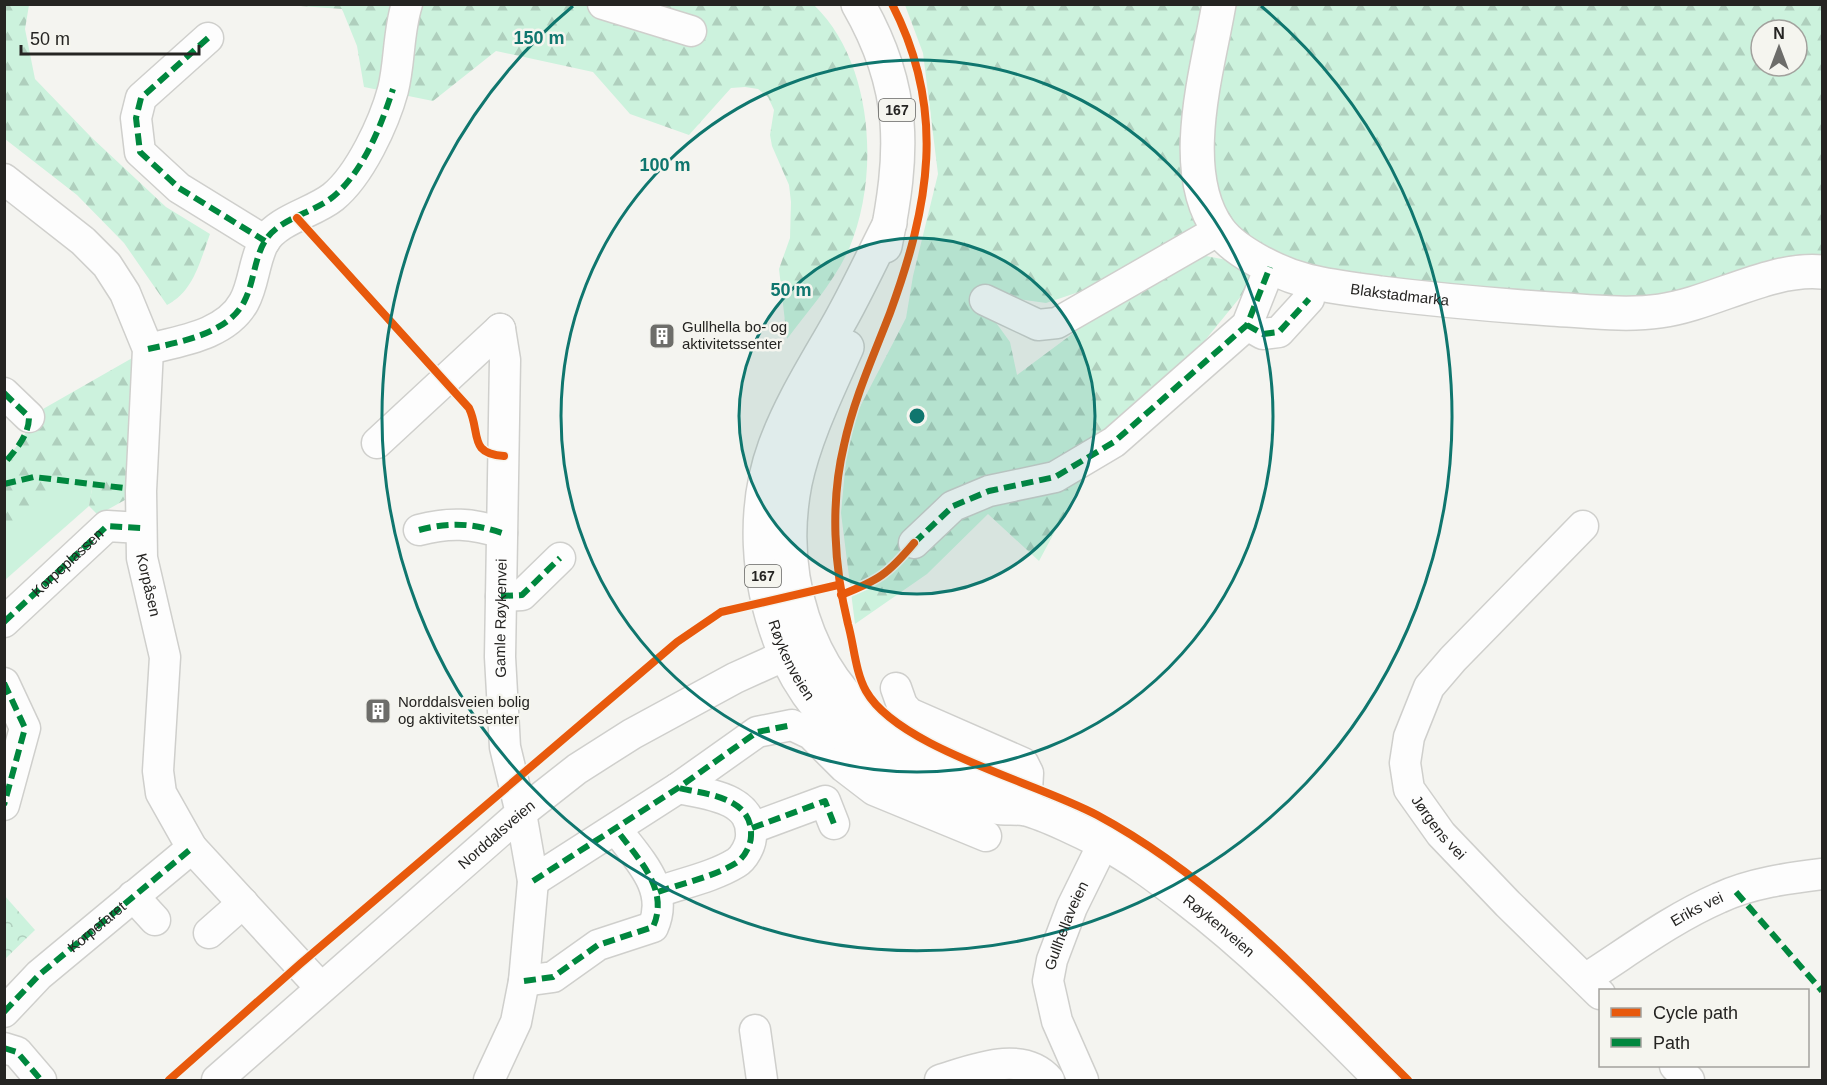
<svg xmlns="http://www.w3.org/2000/svg" width="1827" height="1085" font-family="Arial,sans-serif">
  <style>
    .green { fill: #ccf2dd }
    .forest { fill: url(#forest-firs); fill-rule: evenodd }
    .park { fill: url(#park-crowns) }
    .lines { fill: none; stroke-linecap: round; stroke-linejoin: round }
    .minor-casing { stroke: #cfcfcc; stroke-width: 33 }
    .major-casing { stroke: #cfcfcc; stroke-width: 36 }
    .minor { stroke: #fdfdfd; stroke-width: 30 }
    .major { stroke: #fdfdfd; stroke-width: 33 }
    .quiet { stroke: #00873e; stroke-width: 6; stroke-dasharray: 12 6; stroke-linecap: butt }
    .cycleway-casing { stroke: #f5f5ef; stroke-width: 11 }
    .cycleway { stroke: #e8590c; stroke-width: 8 }
    .ring { fill: none; stroke: #0f766e; stroke-width: 3 }
    .labels { text-anchor: middle; stroke-width: 5; stroke-linejoin: round; paint-order: stroke }
    .shield { fill: #f5f5ef; stroke: #636360; stroke-width: 1.5 }
    .shield-label { font-size: 14px; font-weight: bold; fill: #252422 }
    .street-label { font-size: 15px; fill: #252422; stroke: #f5f5ef }
    .poi-label { font-size: 15px; fill: #252422; stroke: #f5f5ef; text-anchor: start }
    .centre { fill: #0f766e; stroke: #f5f5ef; stroke-width: 3 }
    .ring-label { font-size: 18px; text-anchor: middle; font-weight: bold; fill: #0f766e; stroke: #f5f5ef; stroke-width: 5; stroke-linejoin: round; paint-order: stroke }
  </style>
  <defs>
    <pattern id="forest-firs" width="22" height="20" patternUnits="userSpaceOnUse" patternTransform="scale(1.5)"><rect width="22" height="20" fill="#ccf2dd"/><path d="M5 1l3.5 6h-7zM16 11l3.5 6h-7z" fill="#afcfbd"/></pattern>
    <pattern id="park-crowns" width="20" height="18" patternUnits="userSpaceOnUse" patternTransform="scale(1.5)"><rect width="20" height="18" fill="#ccf2dd"/><path d="M2 6a3 3 0 1 1 6 0M12 15a3 3 0 1 1 6 0" fill="none" stroke="#afcfbd"/></pattern>
  </defs>
  <rect width="100%" height="100%" fill="#f4f4f0"/>
  <path class="green" d="M77,469l16,14 -4,23 -84,74 -1,-47z"/>
  <g class="forest">
    <path d="M5,4l24,1 -4,24 10,50 56,58 75,70 44,27c-10,27 -16,57 -43,71l-43,-62 -47,-48 -72,-56z"/>
    <path d="M286,5h528c60,58 66,171 35,244 -15,33 -41,62 -62,90l-8,-70 11,-31 1,-36 -2,-17 -17,-39 -2,-11 4,-25 -6,-13 -10,-8 -13,-2 -14,1 -42,47 -59,-21 -37,-42 -97,-21 -63,50 -69,-14 -7,-41 -15,-37z"/>
    <path d="M905,5h298l-2,231 -101,49 -54,18 -35,-5 -14,-7h-24l37,51 7,33 109,-81 75,-39 31,6 23,18 -84,103 -51,42 -44,68 -37,69 -51,-47 -61,60 -72,50 -14,-111 8,-85 57,-110 7,-42 25,-102 -15,-121z"/>
    <path d="M1224,5h598v278l-221,27 -275,-22 -117,-73 -3,-105zM1761,30h36v36h-36z"/>
    <path d="M148,349l-7,142 -43,24 -9,-9 4,-23 -16,-13 -72,63c0,-22 -4,-46 0,-67 2,-15 24,-25 24,-49z"/>
  </g>
  <path class="park" d="M4,895l31,35 -30,29h-1z"/>
  <g class="lines">
    <g class="minor-casing">
      <g id="minor">
        <path d="M603,4l88,27"/>
        <path d="M208,38l-67,60 -5,20 4,34 39,36 86,53"/>
        <path id="s1" d="M4,179l79,62 24,24 18,28 23,56 -7,142 1,67 23,99 -7,114 3,22 31,55 129,140"/>
        <path d="M985,300l53,25 19,-2 162,-93"/>
        <path d="M1247,325l16,9 16,-2 30,-33"/>
        <path d="M148,349c32,-8 78,-14 96,-47 10,-18 10,-42 20,-60 14,-23 49,-29 69,-45 27,-22 51,-74 60,-107 7,-28 5,-58 14,-86"/>
        <path d="M4,393l25,24"/>
        <path d="M377,443l123,-114"/>
        <path id="s2" d="M1583,526l-130,133 -24,28 -20,50 -4,26 4,26 32,45 67,70 92,90"/>
        <path d="M419,530c30,-8 53,-7 83,3"/>
        <path d="M914,543l39,-37 36,-15 66,-14 59,-35 133,-117 23,-58"/>
        <path d="M501,596l21,-1 38,-37"/>
        <path id="s3" d="M4,622l103,-96 34,2"/>
        <path d="M4,683l21,45 -21,77"/>
        <path d="M896,688l6,17 7,8 114,50 5,10 -2,36"/>
        <path d="M752,828l73,-27 9,23"/>
        <path d="M533,881l145,-93 79,-56 35,-7 19,9 33,33 30,23 112,46"/>
        <path d="M658,892c25,-9 55,-15 78,-29 8,-5 15,-18 15,-27 2,-39 -45,-42 -73,-48"/>
        <path d="M133,896l22,24"/>
        <path d="M209,933l34,-30"/>
        <path id="s4" d="M1585,979c44,-28 86,-60 134,-81 32,-15 70,-20 103,-24"/>
        <path d="M524,981l29,-4 45,-32 55,-18c17,-38 -15,-68 -37,-98"/>
        <path d="M4,1012l35,-37 153,-127"/>
        <path d="M755,1030l7,50"/>
        <path d="M4,1048l13,4 24,28"/>
        <path d="M1675,1066l14,14"/>
        <path id="s5" d="M217,1080l304,-267 56,-44 55,-35 103,-56 73,-33"/>
        <path id="s6" d="M489,1080l27,-58 8,-41 9,-100 -12,-68 -16,-66 -5,-90 5,-297 -5,-31"/>
        <path d="M940,1080c33,-10 82,-31 109,0"/>
        <path id="s7" d="M1083,1080l-26,-59 -9,-40 4,-21 20,-53 32,-65"/>
      </g>
    </g>
    <g class="major-casing">
      <g id="major">
        <path d="M858,4c49,85 46,149 27,242"/>
        <path id="s8" d="M1219,4c-11,65 -43,167 0,226 16,22 59,43 85,50 24,7 51,9 76,13 57,7 114,12 171,16 36,2 74,7 109,2 52,-7 110,-44 162,-39"/>
        <path id="s9" d="M890,223c-17,33 -32,66 -50,98 -23,41 -49,81 -65,125 -23,63 -18,135 6,197 18,47 52,90 95,116 36,21 79,40 119,48 10,2 21,0 31,2 20,5 59,24 78,34 29,15 55,35 81,55 72,55 134,119 197,182"/>
        <path d="M847,347c-19,43 -42,89 -52,136 -17,88 9,189 85,244 36,27 79,44 121,61"/>
      </g>
    </g>
    <use href="#minor" class="minor"/>
    <use href="#major" class="major"/>
    <g class="quiet">
      <path d="M208,38l-67,60 -5,20 4,34 39,36 86,53"/>
      <path d="M1247,325l16,9 16,-2 30,-33"/>
      <path d="M148,349c32,-7 79,-15 96,-47 10,-19 10,-43 21,-61 14,-23 49,-28 69,-45 30,-26 47,-70 59,-107"/>
      <path d="M4,393l25,24c0,19 -14,33 -25,47"/>
      <path d="M4,484l30,-7 90,11"/>
      <path d="M419,530c30,-8 53,-7 83,3"/>
      <path d="M914,543l39,-37 36,-15 66,-14 59,-35 133,-117 23,-58"/>
      <path d="M501,596l21,-1 38,-37"/>
      <path d="M4,622l103,-96 34,2"/>
      <path d="M4,683l21,45 -21,77"/>
      <path d="M752,828l73,-27 9,23"/>
      <path d="M533,881l145,-93 79,-56 35,-7"/>
      <path d="M658,892c25,-9 55,-15 78,-29 8,-5 15,-18 15,-27 2,-39 -45,-42 -73,-48"/>
      <path d="M1736,892l86,99"/>
      <path d="M524,981l29,-4 45,-32 55,-18c17,-38 -15,-68 -37,-98"/>
      <path id="s10" d="M4,1012l35,-37 153,-127"/>
      <path d="M4,1048l13,4 24,28"/>
    </g>
    <g class="cycleway-casing">
      <g id="cycleway">
        <path d="M892,4c55,107 37,202 -2,309 -17,44 -36,86 -46,132 -14,58 -10,122 4,179 6,21 7,47 18,67 32,57 172,92 231,124 121,65 215,170 311,265"/>
        <path d="M297,218l172,190c12,25 -1,46 35,48"/>
        <path d="M841,595c38,-15 47,-21 73,-52"/>
        <path d="M169,1080l131,-116 377,-322 44,-30 117,-27"/>
      </g>
    </g>
    <use href="#cycleway" class="cycleway"/>
  </g>
  <circle cx="917" cy="416" r="178" fill="#0f766e" fill-opacity=".12"/>
  <g class="ring">
    <circle cx="917" cy="416" r="178"/>
    <circle cx="917" cy="416" r="356"/>
    <path d="M1261 6A535 535 0 1 1 573 6"/>
  </g>
  <defs>
    <g id="building-square" transform="scale(1.35)"><rect x="-9" y="-9" width="18" height="18" rx="4" fill="#6d6d6a" stroke="#f5f5ef"/><path d="M-4-6H4V6H1V3H-1V6H-4ZM-2.5-4.3h1.7v1.8h-1.7ZM.8-4.3h1.7v1.8H.8ZM-2.5-1h1.7V.8h-1.7ZM.8-1h1.7V.8H.8Z" fill="#fff"/></g>
  </defs>
  <g fill-rule="evenodd">
    <use href="#building-square" x="662" y="336"/>
    <use href="#building-square" x="378" y="711"/>
  </g>
  <g class="labels">
    <g class="shield">
      <rect x="879" y="99" width="36" height="22" rx="4.5"/>
      <rect x="745" y="565" width="36" height="22" rx="4.5"/>
    </g>
    <g class="shield-label">
      <text x="897" y="115">167</text>
      <text x="763" y="581">167</text>
    </g>
    <g class="street-label">
      <text dy="5" stroke="none"><textPath href="#s8" startOffset="429">Blakstadmarka</textPath></text>
      <text dy="5" stroke="none"><textPath href="#s3" startOffset="87">Korpeplassen</textPath></text>
      <text dy="5" stroke="none"><textPath href="#s1" startOffset="465">Korpåsen</textPath></text>
      <text dy="5" stroke="none"><textPath href="#s6" startOffset="472">Gamle Røykenvei</textPath></text>
      <text dy="5" stroke="none"><textPath href="#s9" startOffset="472">Røykenveien</textPath></text>
      <text dy="5" stroke="none"><textPath href="#s2" startOffset="378">Jørgens vei</textPath></text>
      <text dy="5" stroke="none"><textPath href="#s5" startOffset="372">Norddalsveien</textPath></text>
      <text dy="5" stroke="none"><textPath href="#s4" startOffset="132">Eriks vei</textPath></text>
      <text dy="5" stroke="none"><textPath href="#s9" startOffset="992">Røykenveien</textPath></text>
      <text dy="5" stroke="none"><textPath href="#s10" startOffset="126">Korpefaret</textPath></text>
      <text dy="5" stroke="none"><textPath href="#s7" startOffset="164">Gullhellaveien</textPath></text>
    </g>
    <g class="poi-label">
      <text x="682" y="332">Gullhella bo- og<tspan x="682" dy="17">aktivitetssenter</tspan></text>
      <text x="398" y="707">Norddalsveien bolig<tspan x="398" dy="17">og aktivitetssenter</tspan></text>
    </g>
  </g>
  <circle cx="917" cy="416" r="9" class="centre"/>
  <g class="ring-label">
    <text x="539" y="44">150 m</text>
    <text x="665" y="171">100 m</text>
    <text x="791" y="296">50 m</text>
  </g>
  <rect width="1827" height="1085" fill="none" stroke="#252422" stroke-width="12"/>
  <rect x="1599" y="989" width="210" height="78" fill="#f5f5ef" stroke="#a2a19d" stroke-width="1.5"/>
  <rect x="1611" y="1008" width="30" height="9" fill="#e8590c" stroke="#a2a19d" stroke-width="1.5"/>
  <text x="1653" y="1019" font-size="18" fill="#252422">Cycle path</text>
  <rect x="1611" y="1038" width="30" height="9" fill="#00873e" stroke="#a2a19d" stroke-width="1.5"/>
  <text x="1653" y="1049" font-size="18" fill="#252422">Path</text>
  <g transform="translate(1779 48)"><circle r="28" fill="#f5f5ef" stroke="#a2a19d" stroke-width="1.5"/>
  <path d="M0-4.5L10 22L0 15L-10 22Z" fill="#6d6d6a"/>
  <text y="-9" font-size="16" font-weight="bold" text-anchor="middle" fill="#252422">N</text>
  </g>
  <path d="M21 45v9h178v-9" fill="none" stroke="#252422" stroke-width="3"/>
  <text x="30" y="45" font-size="18" fill="#252422" stroke="#f5f5ef" stroke-width="4.5" paint-order="stroke">50 m</text>
</svg>
